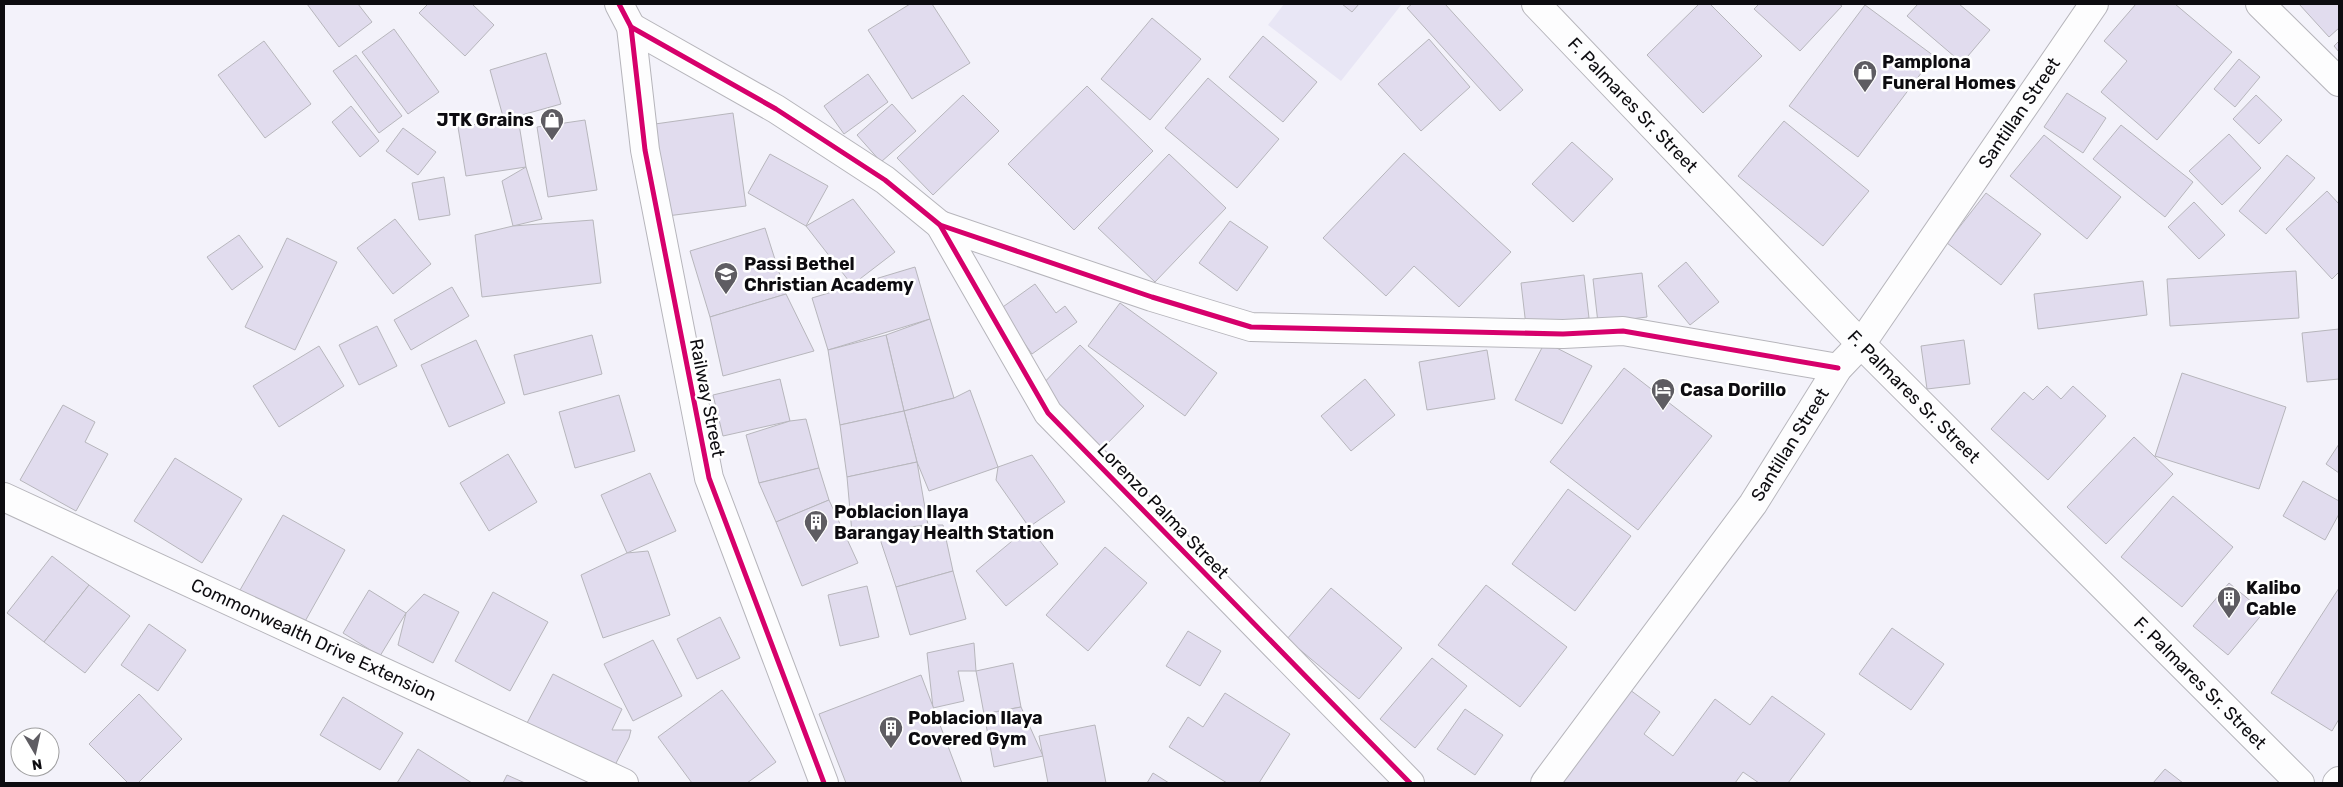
<svg xmlns="http://www.w3.org/2000/svg" width="2343" height="787" font-family="Rubik,sans-serif">
  <style>
    .commercial { fill: #e8e6f5 }
    .building { fill: #e1dcee; stroke: #b7b6bc }
    .lines { fill: none; stroke-linecap: round; stroke-linejoin: round }
    .minor-casing { stroke: #b6b5bb; stroke-width: 30 }
    .tertiary-casing { stroke: #b6b5bb; stroke-width: 30 }
    .secondary-casing { stroke: #b6b5bb; stroke-width: 30 }
    .primary-casing { stroke: #b6b5bb; stroke-width: 30 }
    .minor { stroke: #fdfdfe; stroke-width: 28 }
    .tertiary { stroke: #fdfdfe; stroke-width: 28 }
    .secondary { stroke: #fdfdfe; stroke-width: 28 }
    .primary { stroke: #fdfdfe; stroke-width: 28 }
    .cycleway-casing { stroke: #fff; stroke-width: 8 }
    .cycleway { stroke: #d6006c; stroke-width: 5 }
    .labels { text-anchor: middle; stroke-width: 5; stroke-linejoin: round; paint-order: stroke }
    .poi-label { font-size: 18px; font-weight: bold; fill: #0d0c10; stroke: #fff; text-anchor: start }
    .street-label { font-size: 18px; fill: #0d0c10; stroke: #fff }
  </style>
  <rect width="100%" height="100%" fill="#f3f2fa"/>
  <path class="commercial" d="M1284,4h118l-61,77 -73,-56z"/>
  <g class="building">
    <path d="M307,4h51l14,18 -33,25z"/>
    <path d="M428,4h44l22,21 -29,31 -46,-43z"/>
    <path d="M910,4h22l38,59 -58,36 -44,-69z"/>
    <path d="M1342,4h17l-7,8z"/>
    <path d="M1412,4h33l78,86 -23,21 -93,-103z"/>
    <path d="M1699,4h11l52,52 -59,57 -56,-58z"/>
    <path d="M1759,4h80l3,2 -42,45 -46,-42z"/>
    <path d="M1918,4h41l31,26 -28,33 -55,-47z"/>
    <path d="M2136,4h39l57,48 -75,88 -56,-48 26,-31 -23,-20z"/>
    <path d="M2299,4h40v24l-10,9z"/>
    <path d="M1865,5l69,51 -76,101 -69,-51z"/>
    <path d="M1152,18l49,41 -51,61 -49,-41z"/>
    <path d="M394,29l45,63 -31,22 -46,-62z"/>
    <path d="M1263,36l54,46 -34,40 -54,-45z"/>
    <path d="M1429,39l41,48 -49,44 -43,-47z"/>
    <path d="M264,41l47,63 -46,34 -47,-63z"/>
    <path d="M2339,41v11l-5,-6z"/>
    <path d="M546,53l15,51 -57,16 -14,-50z"/>
    <path d="M356,55l46,61 -23,17 -46,-62z"/>
    <path d="M2239,59l21,18 -25,30 -21,-18z"/>
    <path d="M868,74l20,28 -44,32 -20,-28z"/>
    <path d="M1208,78l71,61 -42,49 -72,-60z"/>
    <path d="M1087,86l66,65 -79,79 -66,-66z"/>
    <path d="M2067,93l39,25 -23,35 -39,-26z"/>
    <path d="M963,95l36,36 -66,64 -36,-37z"/>
    <path d="M2256,95l26,25 -23,24 -26,-25z"/>
    <path d="M892,104l24,27 -35,31 -24,-27z"/>
    <path d="M351,106l28,35 -19,16 -28,-35z"/>
    <path d="M733,113l13,93 -79,10 -12,-92z"/>
    <path d="M518,118l8,49 -60,9 -8,-49z"/>
    <path d="M585,120l12,70 -49,7 -11,-70z"/>
    <path d="M1784,121l85,70 -46,55 -85,-70z"/>
    <path d="M2121,125l72,57 -28,35 -72,-58z"/>
    <path d="M403,128l33,24 -18,23 -32,-24z"/>
    <path d="M2229,134l32,34 -39,37 -33,-34z"/>
    <path d="M2044,135l77,62 -34,42 -77,-63z"/>
    <path d="M1572,142l41,37 -40,43 -41,-38z"/>
    <path d="M1404,153l107,99 -52,55 -45,-41 -28,30 -63,-58z"/>
    <path d="M770,154l58,32 -22,40 -58,-33z"/>
    <path d="M1169,154l57,54 -71,74 -57,-54z"/>
    <path d="M2287,155l28,23 -49,56 -27,-23z"/>
    <path d="M526,167l16,52 -29,7 -11,-45z"/>
    <path d="M444,177l6,38 -31,5 -7,-37z"/>
    <path d="M2327,191l12,13v68l-7,7 -46,-50z"/>
    <path d="M1986,193l55,41 -40,51 -54,-42z"/>
    <path d="M853,199l42,53 -43,33 -46,-59z"/>
    <path d="M2194,202l31,33 -26,24 -31,-32z"/>
    <path d="M395,219l36,45 -38,30 -36,-46z"/>
    <path d="M593,220l8,63 -119,14 -7,-62 38,-9z"/>
    <path d="M1230,221l38,26 -31,44 -38,-28z"/>
    <path d="M765,228l21,66 -76,23 -20,-66z"/>
    <path d="M239,235l24,32 -31,23 -25,-33z"/>
    <path d="M287,238l50,24 -42,88 -50,-23z"/>
    <path d="M1686,262l33,40 -29,23 -32,-39z"/>
    <path d="M915,267l15,52 -102,31 -16,-52z"/>
    <path d="M2296,271l3,47 -129,8 -3,-47z"/>
    <path d="M1642,273l5,44 -49,6 -5,-44z"/>
    <path d="M1584,275l5,43 -63,8 -5,-43z"/>
    <path d="M2143,281l4,34 -109,14 -4,-35z"/>
    <path d="M1035,284l21,29 9,-7 12,16 -45,32 -32,-45z"/>
    <path d="M452,287l17,29 -58,34 -17,-30z"/>
    <path d="M786,294l28,57 -91,25 -13,-59z"/>
    <path d="M1120,303l97,70 -32,43 -97,-70z"/>
    <path d="M930,319l24,79 -50,13 -18,-76z"/>
    <path d="M377,326l20,40 -38,19 -20,-40z"/>
    <path d="M2339,329v50l-32,3 -5,-49z"/>
    <path d="M592,335l10,39 -78,21 -10,-40z"/>
    <path d="M886,335l18,76 -64,14 -12,-75z"/>
    <path d="M476,340l29,63 -56,24 -28,-62z"/>
    <path d="M1964,340l6,44 -43,5 -6,-43z"/>
    <path d="M1545,342l47,24 -30,58 -47,-24z"/>
    <path d="M1080,345l64,61 -42,43 -64,-60z"/>
    <path d="M319,346l25,40 -65,41 -26,-41z"/>
    <path d="M1487,350l8,49 -68,11 -8,-48z"/>
    <path d="M1624,368l88,68 -74,94 -88,-68z"/>
    <path d="M2182,373l104,34 -27,82 -104,-33z"/>
    <path d="M780,379l10,42 -67,15 -10,-41z"/>
    <path d="M1365,379l30,36 -44,36 -30,-35z"/>
    <path d="M2047,386l14,13 12,-13 33,30 -58,64 -57,-51 33,-37 9,8z"/>
    <path d="M970,390l28,77 -69,24 -12,-29 -13,-51 50,-13z"/>
    <path d="M619,395l16,56 -60,17 -16,-56z"/>
    <path d="M63,405l32,17 -10,20 23,12 -32,57 -56,-31z"/>
    <path d="M904,411l13,51 -70,15 -7,-52z"/>
    <path d="M806,419l13,49 -60,15 -13,-48 44,-14z"/>
    <path d="M2134,437l39,37 -67,70 -39,-37z"/>
    <path d="M2339,444v29l-13,-9z"/>
    <path d="M508,454l29,48 -48,29 -29,-48z"/>
    <path d="M1032,455l33,47 -36,25 -33,-47 2,-13z"/>
    <path d="M175,458l67,41 -40,64 -68,-42z"/>
    <path d="M917,462l11,63 -76,8 -5,-56z"/>
    <path d="M819,468l10,32 -53,22 -17,-39z"/>
    <path d="M650,473l26,58 -49,22 -26,-58z"/>
    <path d="M2303,481l36,20v13l-14,26 -42,-24z"/>
    <path d="M1568,489l63,47 -56,75 -63,-47z"/>
    <path d="M2173,496l60,51 -51,60 -61,-50z"/>
    <path d="M829,500l29,63 -56,23 -26,-64z"/>
    <path d="M283,515l62,35 -42,75 -63,-35z"/>
    <path d="M928,525h15l10,46 -57,16 -16,-48z"/>
    <path d="M1029,527l29,37 -52,42 -30,-35z"/>
    <path d="M1105,547l42,36 -59,68 -42,-36z"/>
    <path d="M648,551l22,64 -67,23 -22,-63 46,-22z"/>
    <path d="M52,556l37,29 -45,57 -37,-29z"/>
    <path d="M953,571l13,48 -56,16 -14,-48z"/>
    <path d="M2229,583l35,29 -36,43 -35,-29z"/>
    <path d="M89,585l41,31 -45,57 -41,-31z"/>
    <path d="M1486,585l81,62 -47,60 -82,-62z"/>
    <path d="M867,586l12,51 -39,9 -12,-51z"/>
    <path d="M1331,588l71,60 -43,51 -72,-60z"/>
    <path d="M2339,588v131l-7,12 -61,-38z"/>
    <path d="M369,590l37,23 -26,43 -37,-23z"/>
    <path d="M493,592l55,30 -38,69 -55,-30z"/>
    <path d="M424,594l35,18 -26,51 -35,-18 8,-32z"/>
    <path d="M720,617l20,41 -43,21 -20,-40z"/>
    <path d="M149,624l37,26 -28,41 -37,-26z"/>
    <path d="M1892,628l52,36 -33,46 -52,-36z"/>
    <path d="M1188,631l33,20 -21,35 -34,-20z"/>
    <path d="M653,640l29,56 -49,25 -29,-57z"/>
    <path d="M974,643l2,28h-18l6,30 -31,7 -6,-55z"/>
    <path d="M1432,658l35,28 -52,62 -35,-29z"/>
    <path d="M1013,663l8,44 -37,7 -8,-43z"/>
    <path d="M553,674l69,35 -10,21h19l-2,8 -15,29 -87,-44z"/>
    <path d="M921,675l41,108h-116l-27,-69z"/>
    <path d="M1626,687l34,25 -16,22 29,22 42,-57 35,26 22,-29 53,38 -37,49h-29l-16,-11 -8,11h-179z"/>
    <path d="M722,690l54,72 -29,21h-55l-34,-46z"/>
    <path d="M1225,693l65,41 -31,49h-32l-58,-36 19,-30 15,10z"/>
    <path d="M139,694l43,45 -44,44h-10l-39,-39z"/>
    <path d="M343,697l60,36 -23,37 -60,-35z"/>
    <path d="M1021,707l22,49 -49,11 -10,-53z"/>
    <path d="M1465,709l38,26 -28,40 -38,-26z"/>
    <path d="M1095,725l11,58h-58l-9,-47z"/>
    <path d="M418,749l54,34h-75z"/>
    <path d="M2165,769l18,14h-30z"/>
    <path d="M1153,773l16,10h-22z"/>
    <path d="M507,775l18,8h-22z"/>
  </g>
  <g class="lines">
    <g class="minor-casing">
      <g id="minor">
        <path d="M2260,4l79,78"/>
        <path d="M940,225l212,72 99,30 312,7 60,-3 215,37"/>
        <path id="s1" d="M1861,344l233,-340"/>
        <path id="s2" d="M4,497l620,286"/>
        <path d="M2337,783l2,-2"/>
      </g>
    </g>
    <g class="tertiary-casing">
      <g id="tertiary">
        <path d="M619,4l12,23 14,123 64,328 115,305"/>
        <path d="M631,27l145,82 109,71 55,45 108,188 362,370"/>
      </g>
    </g>
    <g class="secondary-casing">
      <g id="secondary">
        <path id="s3" d="M1545,783l208,-279 85,-136 23,-24"/>
      </g>
    </g>
    <g class="primary-casing">
      <g id="primary">
        <path id="s4" d="M1536,4l325,340 439,439"/>
      </g>
    </g>
    <use href="#minor" class="minor"/>
    <use href="#tertiary" class="tertiary"/>
    <use href="#secondary" class="secondary"/>
    <use href="#primary" class="primary"/>
    <g class="cycleway-casing">
      <g id="cycleway">
        <path d="M619,4l12,23 14,123 64,328 115,305"/>
        <path d="M631,27l145,82 109,71 55,45 212,72 99,30 312,7 60,-3 215,37"/>
        <path d="M940,225l108,188 362,370"/>
      </g>
    </g>
    <use href="#cycleway" class="cycleway"/>
  </g>
  <defs>
    <g id="shop-pin" transform="scale(1.25)"><path d="M0 17L-7.5 6A9.5 9.5 0 1 1 7.5 6Z" fill="#5e5c62" stroke="#fff"/><path d="M-5-2.5h2.3a2.7 3.5 0 0 1 5.4 0H5L5.5 6h-11ZM-1.5-2.5h3a1.5 2.3 0 0 0-3 0Z" fill="#fff"/></g>
    <g id="school-pin" transform="scale(1.25)"><path d="M0 17L-7.5 6A9.5 9.5 0 1 1 7.5 6Z" fill="#5e5c62" stroke="#fff"/><path d="M0-5L7-2L0 1L-7-2ZM-4 1L0 2.5L4 1V4Q0 6-4 4Z" fill="#fff"/></g>
    <g id="hotel-pin" transform="scale(1.25)"><path d="M0 17L-7.5 6A9.5 9.5 0 1 1 7.5 6Z" fill="#5e5c62" stroke="#fff"/><path d="M-6-4.5h1.5V1H6V5H4.5V3h-9V5H-6ZM-4 0a1.8 1.8 0 1 1 3.6 0ZM.5 0V-2.5h3Q6-2.5 6 0Z" fill="#fff"/></g>
    <g id="building-pin" transform="scale(1.25)"><path d="M0 17L-7.5 6A9.5 9.5 0 1 1 7.5 6Z" fill="#5e5c62" stroke="#fff"/><path d="M-4-6H4V6H1V3H-1V6H-4ZM-2.5-4.3h1.7v1.8h-1.7ZM.8-4.3h1.7v1.8H.8ZM-2.5-1h1.7V.8h-1.7ZM.8-1h1.7V.8H.8Z" fill="#fff"/></g>
  </defs>
  <g fill-rule="evenodd">
    <use href="#shop-pin" x="1865" y="72"/>
    <use href="#shop-pin" x="552" y="120"/>
    <use href="#school-pin" x="726" y="274"/>
    <use href="#hotel-pin" x="1663" y="390"/>
    <use href="#building-pin" x="816" y="522"/>
    <use href="#building-pin" x="2229" y="598"/>
    <use href="#building-pin" x="891" y="728"/>
  </g>
  <g class="labels">
    <g class="poi-label">
      <text x="1882" y="68">Pamplona<tspan x="1882" dy="21">Funeral Homes</tspan></text>
      <text x="534" y="126" text-anchor="end">JTK Grains</text>
      <text x="744" y="270">Passi Bethel<tspan x="744" dy="21">Christian Academy</tspan></text>
      <text x="1680" y="396">Casa Dorillo</text>
      <text x="834" y="518">Poblacion Ilaya<tspan x="834" dy="21">Barangay Health Station</tspan></text>
      <text x="2246" y="594">Kalibo<tspan x="2246" dy="21">Cable</tspan></text>
      <text x="908" y="724">Poblacion Ilaya<tspan x="908" dy="21">Covered Gym</tspan></text>
    </g>
    <g class="street-label">
      <text dy="6" stroke="none"><textPath href="#s4" startOffset="140">F. Palmares Sr. Street</textPath></text>
      <text dy="6" stroke="none"><textPath href="#s1" startOffset="280">Santillan Street</textPath></text>
      <text dy="6" stroke="none"><textPath href="#s4" startOffset="545">F. Palmares Sr. Street</textPath></text>
      <text transform="translate(707 398) rotate(79)" y="6">Railway Street</text>
      <text dy="6" stroke="none"><textPath href="#s3" startOffset="418">Santillan Street</textPath></text>
      <text transform="translate(1163 511) rotate(46)" y="6">Lorenzo Palma Street</text>
      <text dy="6" stroke="none"><textPath href="#s2" startOffset="341">Commonwealth Drive Extension</textPath></text>
      <text dy="6" stroke="none"><textPath href="#s4" startOffset="950">F. Palmares Sr. Street</textPath></text>
    </g>
  </g>
  <rect width="2343" height="787" fill="none" stroke="#0d0c10" stroke-width="10"/>
  <g transform="translate(35 752) rotate(171)"><circle r="24" fill="#ffffff" stroke="#9e9e9f"/>
  <path d="M0-4L9 19L0 12L-9 19Z" fill="#5e5c62"/>
  <text y="-8" font-size="14" font-weight="bold" text-anchor="middle" fill="#0d0c10">N</text>
  </g>
</svg>
